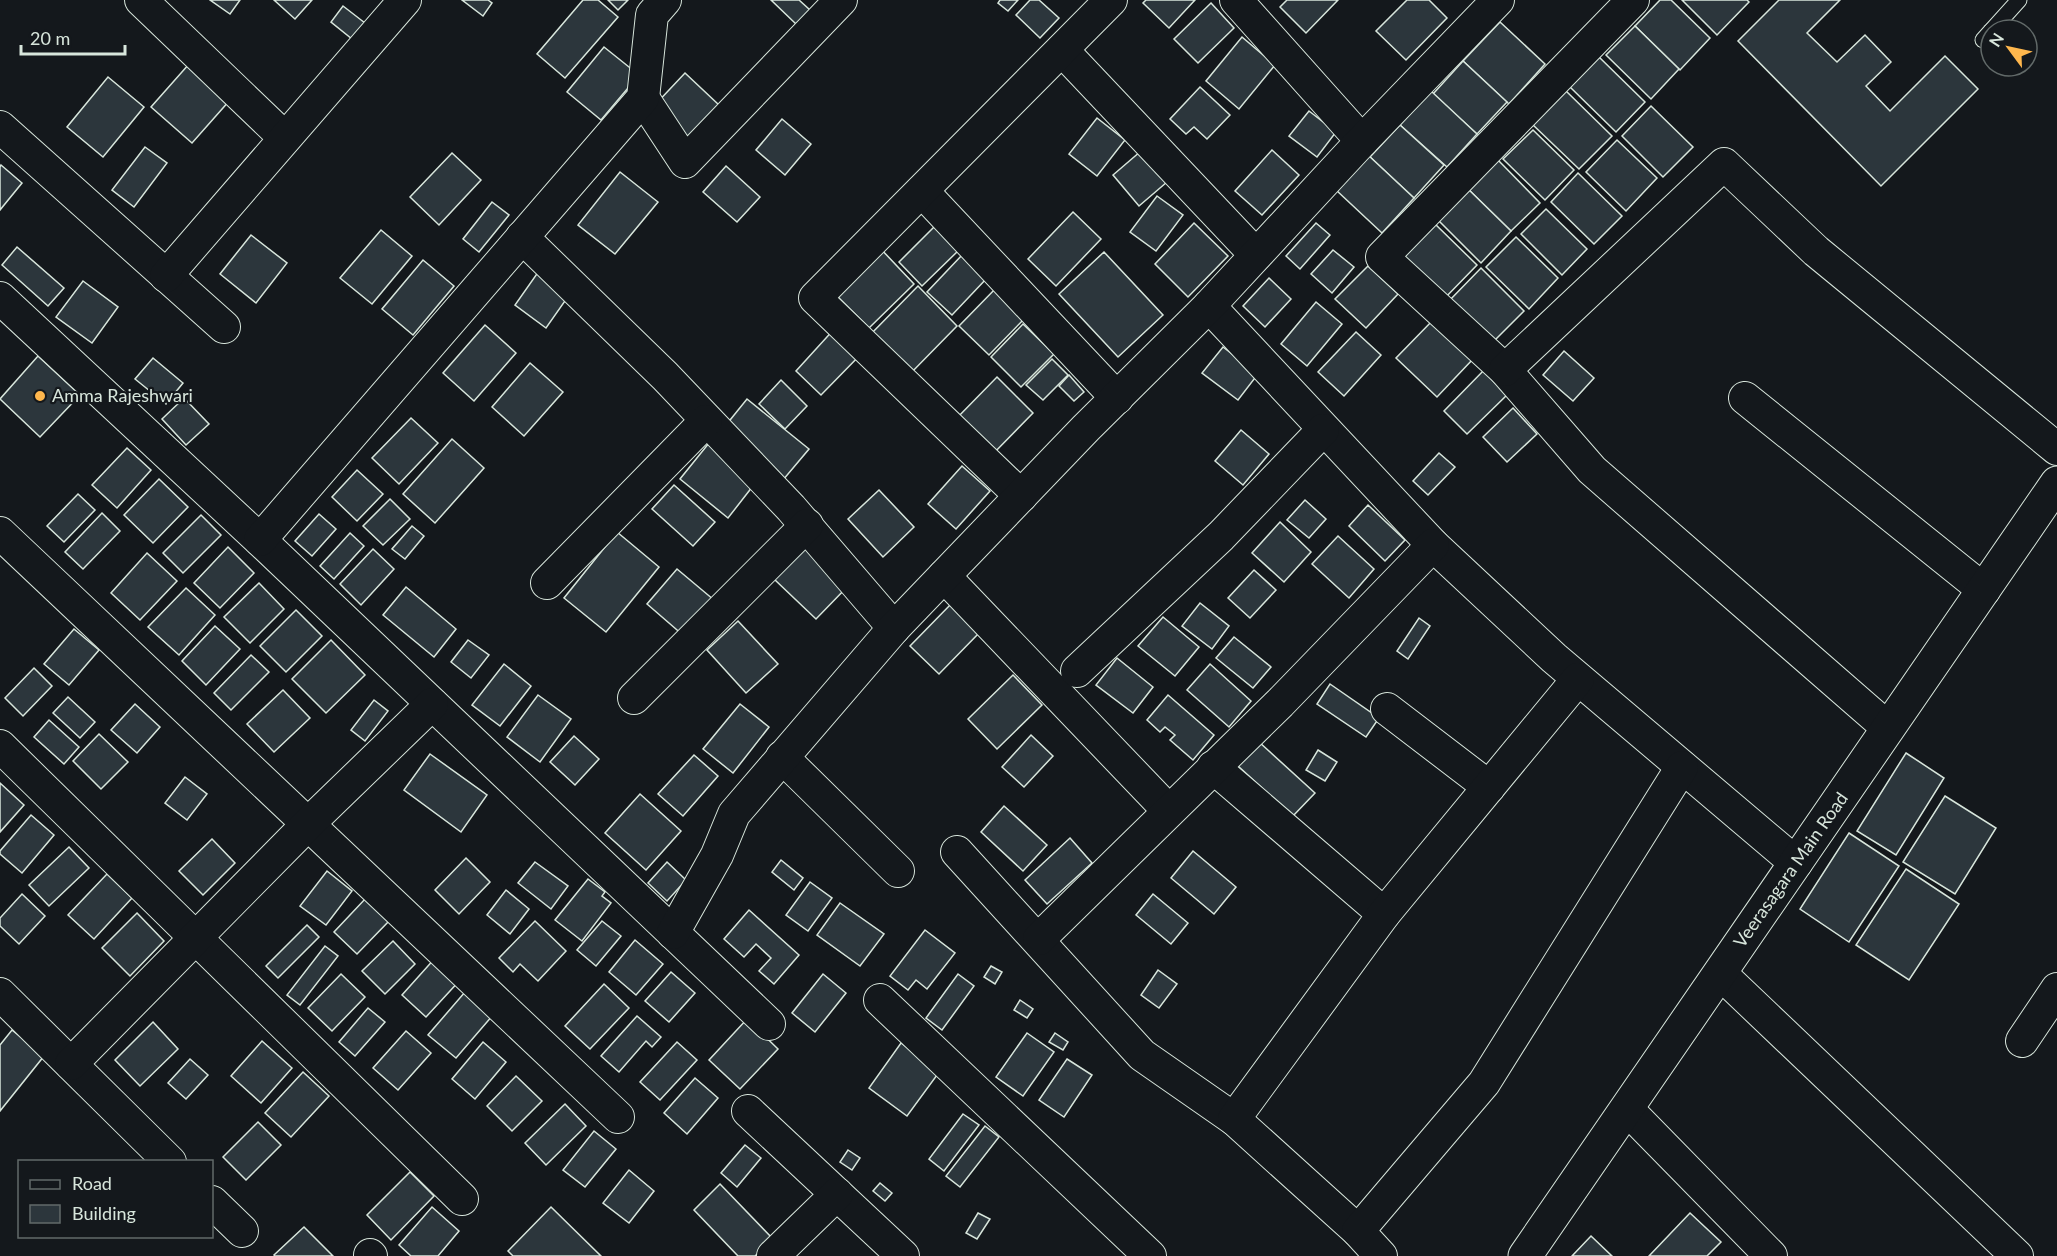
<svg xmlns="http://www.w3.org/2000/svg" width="2057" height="1256" font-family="Lato,sans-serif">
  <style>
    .building { fill: #2c363c; stroke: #d8e6dc; stroke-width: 1.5 }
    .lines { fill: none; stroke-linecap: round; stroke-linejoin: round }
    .service-casing { stroke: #d8e6dc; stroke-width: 17 }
    .minor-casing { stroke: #d8e6dc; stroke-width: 34 }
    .tertiary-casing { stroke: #d8e6dc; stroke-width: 35 }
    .service { stroke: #14181c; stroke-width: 15 }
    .minor { stroke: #14181c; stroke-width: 32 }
    .tertiary { stroke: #14181c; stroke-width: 33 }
    .poi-dot { fill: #ffb74d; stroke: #14181c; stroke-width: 2 }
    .labels { text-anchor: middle; stroke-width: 4.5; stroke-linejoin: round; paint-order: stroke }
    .poi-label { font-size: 18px; fill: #d8e6dc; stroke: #14181c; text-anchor: start }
    .street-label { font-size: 18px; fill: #d8e6dc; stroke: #14181c }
  </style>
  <rect width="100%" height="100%" fill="#14181c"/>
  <g class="building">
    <path d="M210,0h30l-10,14z"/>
    <path d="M274,0h38l-17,19z"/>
    <path d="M462,0h26l4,3 -9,13z"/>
    <path d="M583,0h15l20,17 -53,61 -28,-24z"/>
    <path d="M608,0h20l-10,10z"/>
    <path d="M771,0h28l11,10 -14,14z"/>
    <path d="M1000,0h18l-10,11 -10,-8z"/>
    <path d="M1030,0h9l20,18 -19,20 -24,-23z"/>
    <path d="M1146,0h49l-26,28 -26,-25z"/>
    <path d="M1287,0h51l-32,33 -26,-26z"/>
    <path d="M1407,0h22l18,18 -41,42 -30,-29z"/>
    <path d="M1660,0h11l39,38 -30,32 -45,-44z"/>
    <path d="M1682,0h65l2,2 -32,33z"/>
    <path d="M1779,0h61l-33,33 30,29 28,-27 26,27 -25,24 24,25 55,-55 33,33 -97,97 -143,-145z"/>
    <path d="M1211,3l23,25 -36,35 -24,-24z"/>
    <path d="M343,6l22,17 -13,16 -21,-17z"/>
    <path d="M1500,22l45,42 -36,40 -46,-43z"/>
    <path d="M1635,26l44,43 -28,30 -45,-44z"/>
    <path d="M1242,37l33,28 -36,44 -33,-28z"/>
    <path d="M604,47l35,28 -38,45 -34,-28z"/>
    <path d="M1599,57l46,45 -29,30 -46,-45z"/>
    <path d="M1463,61l44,41 -30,32 -44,-40z"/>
    <path d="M189,64l41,36 -38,43 -41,-36z"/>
    <path d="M685,73l34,32 -32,34 -34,-32z"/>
    <path d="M108,77l36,30 -41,50 -36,-30z"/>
    <path d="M1200,87l30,28 -23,24 -13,-12 -8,7 -16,-15z"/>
    <path d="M1565,90l47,46 -33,33 -47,-45z"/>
    <path d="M1431,91l46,43 -30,33 -47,-42z"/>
    <path d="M1651,106l42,41 -30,30 -41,-41z"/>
    <path d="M1309,111l27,21 -19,25 -28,-21z"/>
    <path d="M1097,118l28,22 -28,36 -28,-22z"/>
    <path d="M782,119l29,25 -26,31 -29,-25z"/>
    <path d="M1400,125l44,40 -30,33 -44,-41z"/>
    <path d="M1533,130l41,40 -29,30 -42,-41z"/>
    <path d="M1617,140l40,38 -31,33 -40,-39z"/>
    <path d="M145,147l22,16 -33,44 -22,-17z"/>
    <path d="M1272,150l27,25 -37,40 -27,-24z"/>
    <path d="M1141,151l26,31 -28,24 -26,-31z"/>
    <path d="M452,153l29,27 -42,45 -29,-28z"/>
    <path d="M1368,155l46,43 -32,35 -46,-43z"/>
    <path d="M1498,160l42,43 -29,28 -42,-41z"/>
    <path d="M1,165l21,18 -22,27v-43z"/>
    <path d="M726,166l34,31 -23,25 -34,-30z"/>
    <path d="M620,172l38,30 -43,52 -37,-29z"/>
    <path d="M1578,173l44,43 -28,28 -43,-42z"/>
    <path d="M1466,187l45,44 -30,32 -45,-45z"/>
    <path d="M1157,196l26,19 -27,36 -26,-19z"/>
    <path d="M492,202l17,13 -30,37 -16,-13z"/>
    <path d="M1546,209l41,40 -25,26 -41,-41z"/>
    <path d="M1073,212l28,27 -45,47 -28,-27z"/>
    <path d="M1433,222l44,43 -34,35 -44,-43z"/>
    <path d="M1194,223l34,33 -40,41 -33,-33z"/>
    <path d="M1316,223l14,12 -30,34 -14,-13z"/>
    <path d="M935,226l24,24 -37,36 -23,-24z"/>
    <path d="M381,230l31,26 -40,48 -32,-26z"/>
    <path d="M251,235l36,28 -31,40 -36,-29z"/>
    <path d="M1516,237l42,41 -29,31 -43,-42z"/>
    <path d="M17,247l47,41 -16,18 -46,-41z"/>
    <path d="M879,247l35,37 -45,44 -36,-36z"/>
    <path d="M1333,250l21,17 -22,26 -21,-19z"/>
    <path d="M1104,252l59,63 -45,42 -59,-63z"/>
    <path d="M963,254l24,24 -35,37 -25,-23z"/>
    <path d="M423,260l31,26 -41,49 -31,-26z"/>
    <path d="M1368,266l30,28 -32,34 -31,-29z"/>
    <path d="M541,268l31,23 -26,37 -31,-23z"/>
    <path d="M1481,268l43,43 -33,33 -43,-42z"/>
    <path d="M1269,278l22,21 -26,28 -22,-21z"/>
    <path d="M83,281l35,26 -26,36 -36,-26z"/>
    <path d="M918,286l39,40 -49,50 -39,-40z"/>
    <path d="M997,287l30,29 -38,39 -30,-29z"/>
    <path d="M1316,302l26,22 -35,42 -26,-22z"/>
    <path d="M1433,320l40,39 -36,38 -41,-39z"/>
    <path d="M1023,324l31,30 -33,33 -30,-30z"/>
    <path d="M485,325l31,28 -42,48 -31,-28z"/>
    <path d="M836,327l27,25 -42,43 -25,-24z"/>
    <path d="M1356,332l25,23 -37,41 -26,-24z"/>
    <path d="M1223,347l35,27 -20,26 -36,-27z"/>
    <path d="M1564,351l30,27 -21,23 -30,-26z"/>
    <path d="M38,356l42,39 -40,42 -40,-38z"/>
    <path d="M153,358l30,25 -17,21 -31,-25z"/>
    <path d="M1052,359l16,16 -25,25 -17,-15z"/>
    <path d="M530,363l33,29 -39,44 -32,-29z"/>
    <path d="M1485,369l24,24 -42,41 -23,-23z"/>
    <path d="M1069,375l15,17 -10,9 -15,-15z"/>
    <path d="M997,377l36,36 -43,44 -36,-36z"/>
    <path d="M781,380l26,26 -22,23 -26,-25z"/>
    <path d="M184,398l25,26 -23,21 -24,-26z"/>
    <path d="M747,399l62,50 -26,31 -61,-50z"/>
    <path d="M1513,408l24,26 -30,28 -24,-25z"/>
    <path d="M411,418l27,25 -39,41 -27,-26z"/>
    <path d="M1241,430l28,24 -26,31 -28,-24z"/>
    <path d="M452,439l32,29 -49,55 -32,-29z"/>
    <path d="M709,443l47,39 -28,36 -48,-39z"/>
    <path d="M127,448l24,22 -34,38 -25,-23z"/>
    <path d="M1439,453l16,14 -27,28 -15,-14z"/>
    <path d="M962,466l28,25 -34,38 -28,-25z"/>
    <path d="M357,470l26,24 -26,27 -25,-24z"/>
    <path d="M159,479l29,28 -35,36 -29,-28z"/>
    <path d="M674,485l41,37 -22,24 -41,-37z"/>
    <path d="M879,490l35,37 -31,30 -35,-38z"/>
    <path d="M78,494l17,16 -31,32 -17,-16z"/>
    <path d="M390,499l20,20 -27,26 -20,-19z"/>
    <path d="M1305,500l21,19 -17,19 -22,-18z"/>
    <path d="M1368,505l37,35 -20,21 -36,-35z"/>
    <path d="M102,513l18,18 -37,38 -18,-17z"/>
    <path d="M319,514l17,15 -24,27 -17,-15z"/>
    <path d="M201,515l20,20 -38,38 -20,-20z"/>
    <path d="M1280,522l31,30 -27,30 -32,-29z"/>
    <path d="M412,526l12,10 -19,23 -13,-10z"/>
    <path d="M617,532l42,35 -53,65 -42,-34z"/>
    <path d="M350,533l14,13 -30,33 -14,-13z"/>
    <path d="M1338,536l36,33 -25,29 -37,-34z"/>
    <path d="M807,546l41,40 -32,33 -42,-40z"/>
    <path d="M228,547l26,26 -34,35 -26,-25z"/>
    <path d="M373,549l21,20 -33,36 -21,-21z"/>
    <path d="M147,553l30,28 -37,39 -29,-27z"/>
    <path d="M677,569l37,31 -30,36 -37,-32z"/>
    <path d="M1254,570l22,20 -26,28 -22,-20z"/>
    <path d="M259,583l25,26 -34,34 -26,-26z"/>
    <path d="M406,587l50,42 -22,28 -51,-42z"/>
    <path d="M186,588l29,27 -36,40 -31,-28z"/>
    <path d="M1200,603l29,23 -17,23 -30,-23z"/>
    <path d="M951,604l29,28 -41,42 -29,-28z"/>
    <path d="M296,610l26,26 -36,36 -26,-26z"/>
    <path d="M1163,617l36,30 -24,29 -37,-30z"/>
    <path d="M1419,618l11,8 -22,33 -11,-8z"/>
    <path d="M738,621l40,43 -32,29 -39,-43z"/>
    <path d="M215,626l25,23 -34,36 -24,-24z"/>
    <path d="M74,629l25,21 -30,35 -25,-21z"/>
    <path d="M1234,637l37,30 -18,21 -37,-30z"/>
    <path d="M331,640l34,35 -39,38 -34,-34z"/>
    <path d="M468,640l21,15 -18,23 -20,-16z"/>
    <path d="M251,655l18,17 -38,38 -17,-17z"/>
    <path d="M1117,658l36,29 -20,26 -37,-28z"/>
    <path d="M504,664l27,22 -31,40 -28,-21z"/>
    <path d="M1210,664l41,37 -22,26 -42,-37z"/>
    <path d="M34,668l18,18 -29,30 -18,-18z"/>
    <path d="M1013,675l29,30 -45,44 -29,-30z"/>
    <path d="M1330,684l49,34 -13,19 -49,-33z"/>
    <path d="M283,690l27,28 -36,34 -27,-28z"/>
    <path d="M538,695l33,24 -31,43 -33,-25z"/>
    <path d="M1168,695l46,40 -21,25 -23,-20 5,-5 -10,-8 -5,5 -13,-12z"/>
    <path d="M68,697l27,25 -15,16 -27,-25z"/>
    <path d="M374,700l14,11 -23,30 -14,-11z"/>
    <path d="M135,704l25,23 -23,26 -26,-23z"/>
    <path d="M740,704l29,23 -36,46 -30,-24z"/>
    <path d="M49,720l30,27 -15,17 -30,-27z"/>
    <path d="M99,734l29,28 -27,27 -28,-28z"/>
    <path d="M1031,735l22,21 -29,31 -22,-20z"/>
    <path d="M574,736l25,23 -24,26 -25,-23z"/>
    <path d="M1259,742l56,51 -22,23 -55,-50z"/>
    <path d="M1318,750l19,12 -12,19 -19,-11z"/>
    <path d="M1906,753l38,25 -48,77 -39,-24z"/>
    <path d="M430,754l57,41 -26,37 -57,-42z"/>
    <path d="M694,755l24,21 -35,40 -25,-22z"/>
    <path d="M185,777l22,17 -20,26 -22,-17z"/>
    <path d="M0,783l24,22 -24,27z"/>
    <path d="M640,794l41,37 -35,39 -41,-37z"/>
    <path d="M1945,796l51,32 -41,66 -52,-32z"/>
    <path d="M1004,806l43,39 -24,26 -42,-39z"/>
    <path d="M31,815l23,20 -32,38 -22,-19v-3z"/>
    <path d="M1849,833l50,33 -50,76 -49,-33z"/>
    <path d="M1070,838l22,25 -45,41 -22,-24z"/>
    <path d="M212,839l23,24 -32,32 -24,-24z"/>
    <path d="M69,847l20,21 -40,38 -20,-21z"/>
    <path d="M1193,851l43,36 -22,27 -43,-36z"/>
    <path d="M466,858l24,24 -31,32 -24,-24z"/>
    <path d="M781,860l22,18 -9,12 -22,-18z"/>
    <path d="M535,862l33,24 -17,23 -33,-26z"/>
    <path d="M667,862l19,18 -19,21 -19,-18z"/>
    <path d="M1906,869l53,35 -50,76 -53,-35z"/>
    <path d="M327,871l25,20 -26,34 -26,-19z"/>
    <path d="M107,874l25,24 -38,41 -26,-24z"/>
    <path d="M588,879l17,13 -3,4 9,7 -29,38 -27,-21z"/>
    <path d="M810,882l22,16 -24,33 -22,-16z"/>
    <path d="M506,890l23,19 -19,25 -23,-19z"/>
    <path d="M22,894l23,22 -26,28 -19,-18v-8z"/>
    <path d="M1153,894l35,29 -17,21 -35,-29z"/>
    <path d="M366,898l23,23 -32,33 -23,-22z"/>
    <path d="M840,903l44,31 -24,32 -43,-31z"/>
    <path d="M749,910l50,45 -25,29 -15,-13 12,-13 -15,-14 -12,13 -20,-18z"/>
    <path d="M137,913l27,28 -34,35 -28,-28z"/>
    <path d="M535,921l31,30 -28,30 -18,-17 -7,8 -14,-14z"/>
    <path d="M602,921l19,15 -25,30 -19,-16z"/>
    <path d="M307,925l12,12 -41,41 -12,-12z"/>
    <path d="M925,930l30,23 -28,36 -11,-9 -8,10 -18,-14z"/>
    <path d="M635,940l28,24 -27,31 -27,-23z"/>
    <path d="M393,941l22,23 -30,30 -23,-23z"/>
    <path d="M325,946l13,10 -38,49 -13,-10z"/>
    <path d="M436,957l25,22 -35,38 -24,-22z"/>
    <path d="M991,966l11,6 -7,12 -11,-7z"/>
    <path d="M1158,970l19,14 -18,24 -18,-13z"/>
    <path d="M671,972l24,21 -26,29 -24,-21z"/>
    <path d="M341,974l24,23 -33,34 -24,-23z"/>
    <path d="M823,974l23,19 -31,39 -23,-19z"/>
    <path d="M958,974l16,12 -32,44 -16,-12z"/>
    <path d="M604,984l25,24 -39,41 -25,-23z"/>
    <path d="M465,992l28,23 -37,43 -28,-23z"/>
    <path d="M1020,1000l13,9 -6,9 -13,-8z"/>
    <path d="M368,1008l17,14 -30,34 -16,-14z"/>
    <path d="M637,1016l24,21 -9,10 -6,-6 -27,31 -18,-16z"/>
    <path d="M747,1019l31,30 -38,40 -31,-29z"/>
    <path d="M153,1022l25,27 -38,37 -25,-26z"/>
    <path d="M12,1030l32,26 -44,55v-66z"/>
    <path d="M406,1031l25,22 -33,37 -25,-22z"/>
    <path d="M1027,1033l27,19 -31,44 -27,-19z"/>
    <path d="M1055,1033l13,9 -5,8 -14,-8z"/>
    <path d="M262,1041l30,27 -31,35 -30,-27z"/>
    <path d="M483,1042l23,20 -31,37 -23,-20z"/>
    <path d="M677,1042l20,18 -37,40 -20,-18z"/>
    <path d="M901,1043l39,28 -33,45 -38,-28z"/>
    <path d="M190,1059l18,16 -22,24 -18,-16z"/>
    <path d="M1067,1059l25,16 -28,42 -25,-17z"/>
    <path d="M303,1072l26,24 -38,41 -26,-24z"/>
    <path d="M516,1076l26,25 -30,30 -25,-25z"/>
    <path d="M695,1078l23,20 -31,36 -23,-21z"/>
    <path d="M565,1104l21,22 -40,39 -21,-22z"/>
    <path d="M963,1114l16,11 -35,46 -15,-12z"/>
    <path d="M258,1122l23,23 -35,35 -23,-23z"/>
    <path d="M985,1126l14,11 -39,50 -14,-11z"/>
    <path d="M594,1131l22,18 -31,38 -22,-17z"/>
    <path d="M745,1145l16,13 -24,29 -16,-14z"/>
    <path d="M848,1150l12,8 -8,12 -12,-8z"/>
    <path d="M629,1170l25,21 -25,32 -26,-20z"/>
    <path d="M410,1172l24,24 -43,44 -24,-25z"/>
    <path d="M880,1183l12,10 -7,8 -12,-10z"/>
    <path d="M720,1184l53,55 -18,17h-17l-44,-46z"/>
    <path d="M432,1207l27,24 -21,25h-27l-12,-11z"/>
    <path d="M551,1207l50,49h-88l-5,-5z"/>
    <path d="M978,1213l12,6 -13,20 -11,-6z"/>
    <path d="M1690,1213l31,29 -14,14h-58z"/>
    <path d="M304,1227l29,29h-58l-1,-1z"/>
    <path d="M1591,1236l21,20h-40z"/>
  </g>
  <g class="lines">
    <g class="service-casing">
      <g id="service">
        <path d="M1992,30l27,-30"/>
        <path d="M1983,40l8,-9"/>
      </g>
    </g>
    <g class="minor-casing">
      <g id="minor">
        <path d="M141,0l144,138"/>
        <path d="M1236,0l126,141"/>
        <path d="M1633,0l-251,257 123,113 87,100 296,258"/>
        <path d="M1062,50l194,205"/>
        <path d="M643,98l42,64 156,-162"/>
        <path d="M0,127l224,200"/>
        <path d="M922,191l195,207"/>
        <path d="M522,237l143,139 126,132 103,120"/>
        <path d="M166,276l239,-276"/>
        <path d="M0,298l260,242 509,484"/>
        <path d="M1209,306l224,239 121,113 242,205"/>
        <path d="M1505,370l219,-206 92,87 241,198"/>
        <path d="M1745,398l239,192"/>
        <path d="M1021,496l-206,-198 296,-298"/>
        <path d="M0,533l618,584"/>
        <path d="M260,540l383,-442 9,-83 13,-15"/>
        <path d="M944,576l224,234"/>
        <path d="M547,583l159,-162"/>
        <path d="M1077,671l144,-135 102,-106"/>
        <path d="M634,698l173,-173"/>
        <path d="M1387,709l102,78"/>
        <path d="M0,746l462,453"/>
        <path d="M782,757l116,114"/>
        <path d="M1213,767l171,147"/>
        <path d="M957,852l185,203 92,64"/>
        <path d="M673,933l44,-78 17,-41 160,-186 192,-200 123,-122 153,-165 136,-141"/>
        <path d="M1039,939l241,-236 153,-158"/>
        <path d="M1720,973l297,283"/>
        <path d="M0,994l170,168"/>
        <path d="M880,1000l270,256"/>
        <path d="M2022,1041l35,-52"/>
        <path d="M71,1064l236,-239 125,-121"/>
        <path d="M1627,1109l144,147"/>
        <path d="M748,1111l155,145"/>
        <path d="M212,1202l30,29"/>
        <path d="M1358,1231l-124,-112 150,-205 194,-235"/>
        <path d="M370,1255l1,1"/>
        <path d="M773,1256l64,-62"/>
        <path d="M1381,1256l-23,-25 126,-148 198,-316"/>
      </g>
    </g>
    <g class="tertiary-casing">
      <path id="tertiary" d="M1525,1256l532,-773"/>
    </g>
    <use href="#service" class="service"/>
    <use href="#minor" class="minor"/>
    <use href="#tertiary" class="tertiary"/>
  </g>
  <circle class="poi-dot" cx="40" cy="396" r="6"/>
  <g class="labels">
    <g class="poi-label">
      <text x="52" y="402">Amma Rajeshwari</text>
    </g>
    <g class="street-label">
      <text transform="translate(1791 870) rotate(-55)" y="6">Veerasagara Main Road</text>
    </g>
  </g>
  <rect x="18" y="1160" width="195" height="78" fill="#14181c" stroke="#626a69" stroke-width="1.5"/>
  <rect x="30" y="1180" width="30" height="9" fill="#14181c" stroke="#626a69" stroke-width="1.5"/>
  <text x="72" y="1190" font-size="18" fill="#d8e6dc">Road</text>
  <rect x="30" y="1205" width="30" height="18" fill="#2c363c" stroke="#626a69" stroke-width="1.5"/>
  <text x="72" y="1220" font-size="18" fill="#d8e6dc">Building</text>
  <g transform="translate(2009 48) rotate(303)"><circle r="28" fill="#14181c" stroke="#626a69" stroke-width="1.5"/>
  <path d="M0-4.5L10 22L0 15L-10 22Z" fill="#ffb74d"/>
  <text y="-9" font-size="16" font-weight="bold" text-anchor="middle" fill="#d8e6dc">N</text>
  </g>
  <path d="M21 45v9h104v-9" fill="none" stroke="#d8e6dc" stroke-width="3"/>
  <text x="30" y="45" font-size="18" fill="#d8e6dc" stroke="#14181c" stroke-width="4.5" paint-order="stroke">20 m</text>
</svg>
